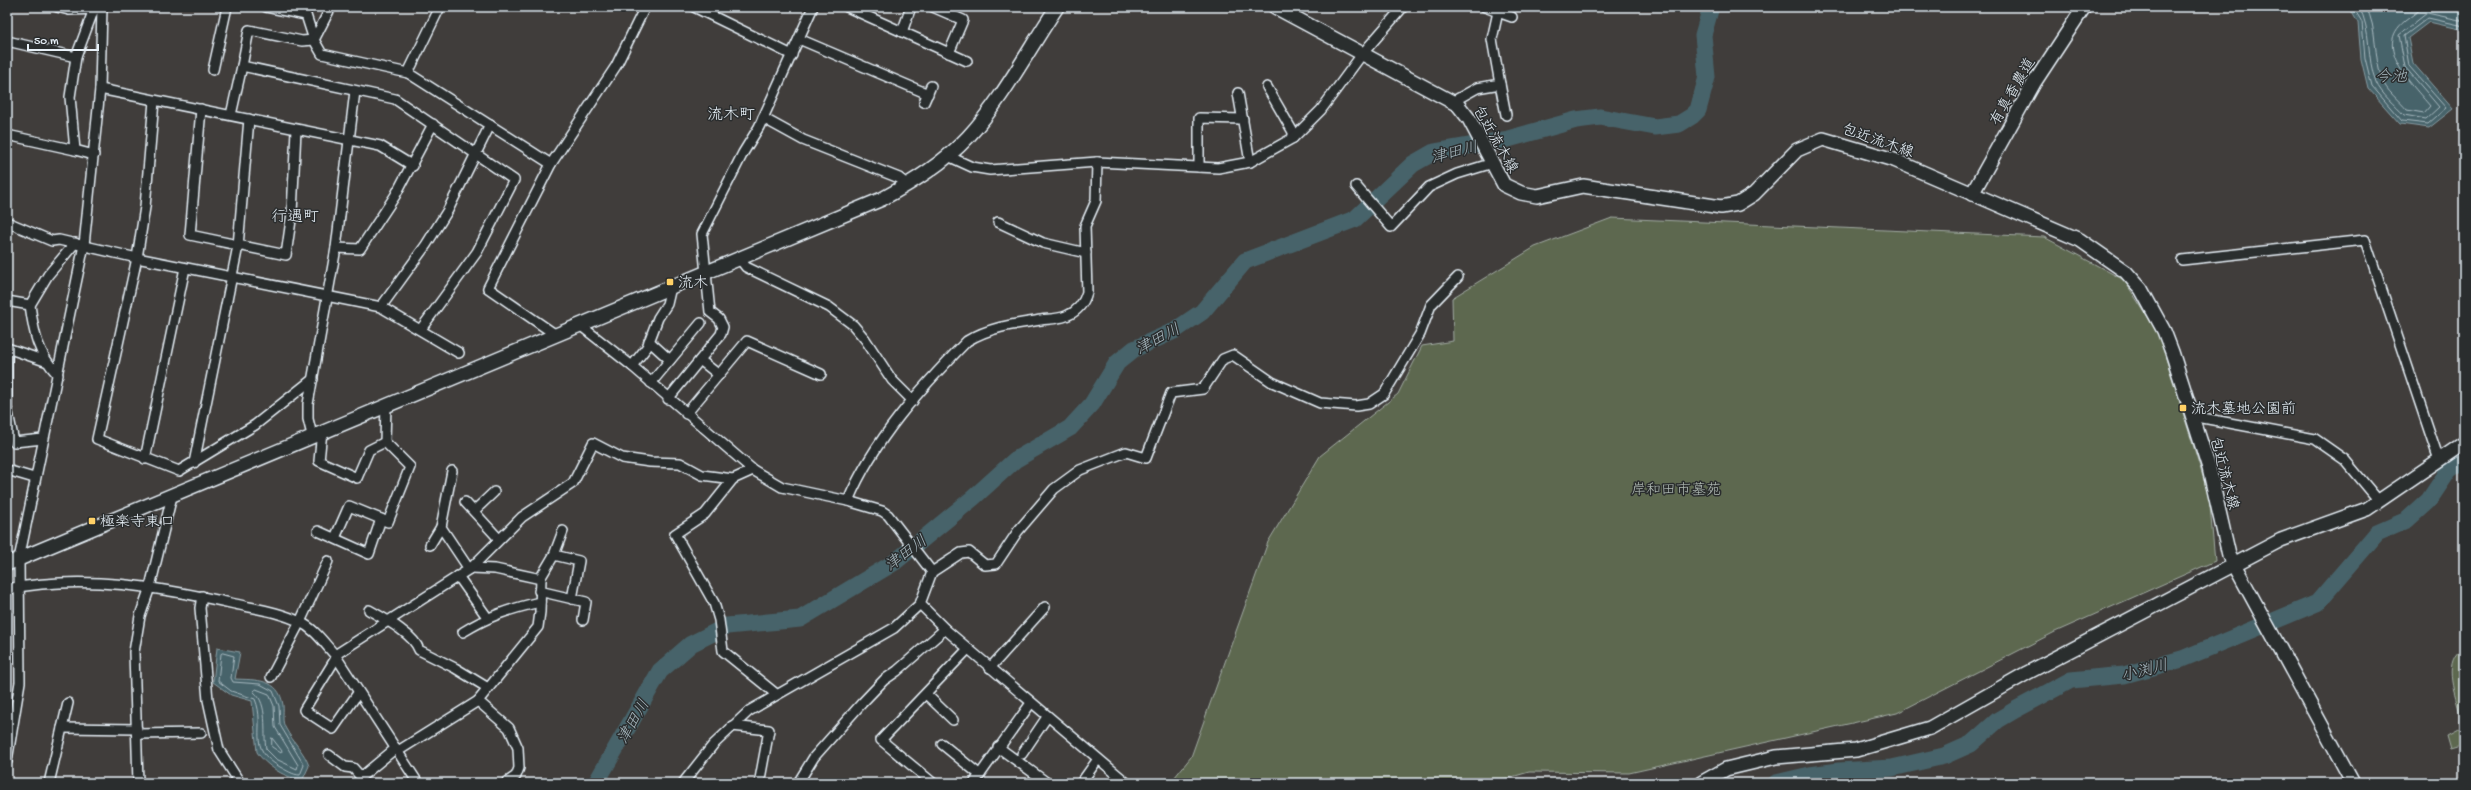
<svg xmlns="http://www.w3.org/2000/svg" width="2471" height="790" font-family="'Gochi Hand','Klee One',sans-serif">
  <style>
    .green { fill: #5d674f; stroke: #a2aca4 }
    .water { fill: #47646b; stroke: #879ca3 }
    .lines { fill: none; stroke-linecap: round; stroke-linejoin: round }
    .shore { stroke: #a8b9c0; stroke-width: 1 }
    .river { stroke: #47646b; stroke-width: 17 }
    .street-casing { stroke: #e8f1f8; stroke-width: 12 }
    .secondary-casing { stroke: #e8f1f8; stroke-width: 16 }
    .street { stroke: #2a2d2e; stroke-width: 9 }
    .secondary { stroke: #2a2d2e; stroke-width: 13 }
    .poi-dot { fill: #ffd166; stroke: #2a2d2e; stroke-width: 1.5 }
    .labels { text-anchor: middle; stroke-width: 3; stroke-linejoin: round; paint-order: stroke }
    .street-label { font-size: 15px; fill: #e8f1f8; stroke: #2a2d2e }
    .poi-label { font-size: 15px; fill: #e8f1f8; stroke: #2a2d2e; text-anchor: start }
    .park-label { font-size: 15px; fill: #b0bab4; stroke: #2a2d2e }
    .water-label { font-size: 16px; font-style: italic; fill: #a8b9c0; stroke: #2a2d2e }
    .neighbourhood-label { font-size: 16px; fill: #e8f1f8; stroke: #2a2d2e }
  </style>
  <rect width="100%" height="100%" fill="#403d3b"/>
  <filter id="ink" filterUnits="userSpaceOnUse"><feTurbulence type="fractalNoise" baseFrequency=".025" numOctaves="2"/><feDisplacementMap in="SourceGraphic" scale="8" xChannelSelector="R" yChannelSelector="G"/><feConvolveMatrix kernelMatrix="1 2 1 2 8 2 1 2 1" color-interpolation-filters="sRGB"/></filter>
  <g filter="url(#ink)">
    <g class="green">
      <path d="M1612,218l432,19 80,43 34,53 51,163 6,65 -160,71 -158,81 -268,60 -100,-1 -38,11h-321l21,-26 77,-215 52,-86 78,-62 24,-48 31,-5 -1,-43 83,-51z"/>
      <path d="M2464,648v98l-14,4 -4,-14 13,-7c0,-6 1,-13 0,-19 -5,-18 -17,-51 5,-62z"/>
    </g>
    <g class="water">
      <path d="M2349,7h115v23l-35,-8 -21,16 5,25 40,46 -24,19 -29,-4 -32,-36 -7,-29 -3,-36z"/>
      <path d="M217,648l23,4 -5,27c21,1 44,-1 48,26 1,9 -2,16 3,24 7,13 19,24 23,37l-6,13c-16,1 -38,-14 -46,-27l-5,-51 -21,-6 -18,-13z"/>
    </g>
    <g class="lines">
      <g class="shore">
        <path d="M2353,7l9,15 3,36 7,28 30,35 26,3 18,-16 -37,-42 -5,-30 24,-18 36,8"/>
        <path d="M2359,7c13,23 7,51 17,75 5,12 20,24 28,33l22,4 13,-12 -34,-40 -6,-32 28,-22 37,8"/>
        <path d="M2366,7c12,22 7,48 16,72 3,11 18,22 25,31l17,3 6,-7c-18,-22 -58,-59 -25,-85 7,-5 13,-11 21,-14"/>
        <path d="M223,653l11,3 -3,22 2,4 27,2 13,7 6,15 1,19 24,40 -4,10c-7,0 -14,-5 -20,-8 -35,-20 -13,-39 -25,-68l-24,-8 -13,-10 3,-27z"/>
        <path d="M256,689l13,5 5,12 1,21 23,38 -1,4 -21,-10 -10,-10c-3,-17 3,-45 -12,-57z"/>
        <path d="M272,738l10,13 -1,2 -9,-6z"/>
      </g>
      <g class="river">
        <path d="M596,783l64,-112 31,-27 36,-18 73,-7 95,-57 78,-64 42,-38 55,-32 22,-24 25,-41 17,-14 40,-18 28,-19 43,-51 110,-42 58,-55 21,-12 74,-13 68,-19 24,-3 55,10 24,-3 13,-8 6,-6 9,-33 -4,-42 8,-28"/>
        <path d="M1776,783l34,-8 29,-4 53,-3 52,-12 27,-12 27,-24 17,-10 56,-30 53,-5 58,-16 135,-56 60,-70 30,-13 22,-20 20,-30 15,-10"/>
      </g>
      <g class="street-casing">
        <g id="street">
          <path d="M57,7l12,3 30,-1"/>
          <path d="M266,7l40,8 8,25 8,14 86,19 143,91"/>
          <path d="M694,7l98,48"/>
          <path d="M847,7l120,54"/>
          <path d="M933,7l30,13 -14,33"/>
          <path d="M94,9l-18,48 -6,40 5,53 19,5"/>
          <path d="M1498,12l14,5"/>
          <path d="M902,32l9,-25"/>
          <path d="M799,39l129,55"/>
          <path d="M7,41l69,16"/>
          <path d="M242,66l7,-36 53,11 12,-1 17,-33"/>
          <path d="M213,70l14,-63"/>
          <path d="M408,73l32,-66"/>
          <path d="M1500,84l6,31"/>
          <path d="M1267,87l26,45v6"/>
          <path d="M100,89l280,57 33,20"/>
          <path d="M1238,93l12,69"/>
          <path d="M154,101l-9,106 -8,51 -40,181 82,32 76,-46 58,-46"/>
          <path d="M924,102l7,-16"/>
          <path d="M1452,102l25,-14 23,-4 -8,-45 6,-27 -13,-5"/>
          <path d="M201,109l-11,126 96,20 6,-42 4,-83"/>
          <path d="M231,115l11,-49 153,33 119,81 -37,72 -56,77"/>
          <path d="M763,118l40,22 96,38 9,7"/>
          <path d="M7,135l68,15"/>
          <path d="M948,156l24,11 18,3 107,-8 121,6 32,-6 43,-24 28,-28 42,-57 40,-46"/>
          <path d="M1199,167v-49l44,1"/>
          <path d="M1356,186l35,41 38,-40 28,-13 36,-11"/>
          <path d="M7,222l45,19 7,-1 78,18 244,49 78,46"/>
          <path d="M998,222l45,21 43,10"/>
          <path d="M336,248l24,1 35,-53 38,-72"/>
          <path d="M739,258l7,9 83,40 24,18 12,14 27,41 21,21"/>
          <path d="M2182,260l183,-20 74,220"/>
          <path d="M7,301l23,4"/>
          <path d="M381,307l45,-62 22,-35 42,-85"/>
          <path d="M580,325l52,41 121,104 29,17 66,14 34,10 6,4 44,57"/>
          <path d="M556,335l-68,-47 63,-124 65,-98 29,-59"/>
          <path d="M649,341l21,19"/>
          <path d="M7,348l38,13"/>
          <path d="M7,352v55"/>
          <path d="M700,360l19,15"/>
          <path d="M632,366l15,-19 11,-29 9,-14 4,-17"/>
          <path d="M58,375c-21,-23 -24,-41 -28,-70l18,-30 27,-32"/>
          <path d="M651,383l50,-60"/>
          <path d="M668,399l53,-65 2,-7 -4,-8 -9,-7 -8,-78 41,-81 16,-26 54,-120"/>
          <path d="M7,408l7,34 29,-3"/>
          <path d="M686,414l61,-73 74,33"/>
          <path d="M2192,416l123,23 30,21 34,41"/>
          <path d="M322,431l-3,30 38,17 12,-28 16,-8"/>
          <path d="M312,435l-4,-16v-15l28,-156 19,-157"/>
          <path d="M145,459l40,-191"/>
          <path d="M194,463l44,-217 11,-127"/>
          <path d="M7,470l27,8"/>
          <path d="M753,470l-20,9 -28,35 -30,20 39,69 5,17 4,31 53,43"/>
          <path d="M452,471l-11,56 28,42"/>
          <path d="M848,501c26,-62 72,-112 119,-160 23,-14 48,-17 74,-21 8,-1 17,-1 25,-4 11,-4 18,-13 21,-24l-2,-66 11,-25 1,-39"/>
          <path d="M465,502l34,37"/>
          <path d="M474,511l20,-19"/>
          <path d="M318,531l51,23 12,-35"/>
          <path d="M335,538l14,-32 39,16 22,-55 -25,-25 1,-37"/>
          <path d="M430,545l11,-18"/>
          <path d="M554,555l25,6 -7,38"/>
          <path d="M471,568l24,1 46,10"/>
          <path d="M458,576l29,41"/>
          <path d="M7,589c77,-15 153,-2 228,15 22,5 45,8 65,18 15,7 24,21 35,33l83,128"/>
          <path d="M539,591l47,11 -3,18"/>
          <path d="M202,596l-2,12 8,92 11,50 21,33"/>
          <path d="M920,604l25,25 182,154"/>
          <path d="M369,610c14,8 45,24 50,40l36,18 33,20"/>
          <path d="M463,632c26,-16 46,-23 77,-30"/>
          <path d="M335,655l136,-87 51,-51 51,-34 20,-40 29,15 28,4 30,1 22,12 31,4"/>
          <path d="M336,658l-32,52 29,19 25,-36"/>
          <path d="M990,668l55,-61"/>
          <path d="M271,677l29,-55 28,-61"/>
          <path d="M926,694l27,26"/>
          <path d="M478,701l60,-74 2,-15 1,-35 13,-22 9,-24"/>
          <path d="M732,726l37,4 -9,49"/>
          <path d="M62,728l75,1"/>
          <path d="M137,734l64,-1"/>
          <path d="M942,744l38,31"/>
          <path d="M998,747l48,35"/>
          <path d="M398,751l80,-50 31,27 9,20 1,20 -3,8 -10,7"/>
          <path d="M1022,754l25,-37"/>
          <path d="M329,755l16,12 8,1 8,9 35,-29"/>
          <path d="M7,761l13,-79 -1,-123 65,-314 16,-156 2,-82"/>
          <path d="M49,783l19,-80"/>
          <path d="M138,783l-4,-131 6,-36 10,-29 22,-91"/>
          <path d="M683,783l30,-38 36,-34 145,-83 26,-24 12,-32 29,-19 8,-1 16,13 11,-1 22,-33 36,-42 26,-19 46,-18 20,6 25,-65 32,-4 20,-30 10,-4 39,27 48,21 36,3 13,-2 15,-10 36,-60 11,-29 27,-28"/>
          <path d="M798,783l16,-26 48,-54 22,-23 13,-9 48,-42"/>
          <path d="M933,783l-52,-43 87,-91"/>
          <path d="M974,783l57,-80"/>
          <path d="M1081,783l17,-24"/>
        </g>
      </g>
      <g class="secondary-casing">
        <g id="secondary">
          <path d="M1275,7l183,98 11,14 35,66 17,8 16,3 46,-10 138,21 17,-3 16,-10 43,-44 26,-11 71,21 186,80 46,32 15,17 23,42 8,21 37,116 20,87 124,228"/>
          <path d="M1972,194l62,-111 50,-76"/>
          <path d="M7,564l875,-365c31,-17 62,-36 86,-62 35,-38 60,-87 89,-130"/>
          <path d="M1701,783l25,-14 50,-12 80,-7 74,-22 97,-55 254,-133 86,-31 97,-66"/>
        </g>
      </g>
      <use href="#street" class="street"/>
      <use href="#secondary" class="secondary"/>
    </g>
  </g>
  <g class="poi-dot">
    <rect x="666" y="278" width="8" height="8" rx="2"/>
    <rect x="2179" y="404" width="8" height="8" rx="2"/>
    <rect x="88" y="517" width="8" height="8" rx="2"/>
  </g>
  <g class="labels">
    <g class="street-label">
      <text transform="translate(2012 91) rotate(-60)" y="5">有真香農道</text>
      <text transform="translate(1496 139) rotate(60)" y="5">包近流木線</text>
      <text transform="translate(1878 140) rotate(19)" y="5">包近流木線</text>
      <text transform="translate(2225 473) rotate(75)" y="5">包近流木線</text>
    </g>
    <g class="poi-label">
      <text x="678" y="287">流木</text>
      <text x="2191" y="413">流木墓地公園前</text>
      <text x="100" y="526">極楽寺東口</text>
    </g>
    <g class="park-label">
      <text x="1676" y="494">岸和田市墓苑</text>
    </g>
    <g class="water-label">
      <text x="2391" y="81">今池</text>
      <text transform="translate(1454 151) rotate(-14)" y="6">津田川</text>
      <text transform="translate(1157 338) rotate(-28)" y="6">津田川</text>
      <text transform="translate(905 552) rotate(-37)" y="6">津田川</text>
      <text transform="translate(2144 669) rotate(-14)" y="6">小渕川</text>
      <text transform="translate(632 721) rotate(-60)" y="6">津田川</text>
    </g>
    <g class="neighbourhood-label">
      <text x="731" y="119">流木町</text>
      <text x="295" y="221">行遇町</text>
    </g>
  </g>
  <rect width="2471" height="790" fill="none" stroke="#2a2d2e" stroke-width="24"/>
  <rect x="12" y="12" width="2447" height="766" fill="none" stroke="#e8f1f8" stroke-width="1.5" filter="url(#ink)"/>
  <path d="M28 44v6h70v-6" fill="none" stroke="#e8f1f8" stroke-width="2"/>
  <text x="34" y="44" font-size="12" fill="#e8f1f8" stroke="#2a2d2e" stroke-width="3" paint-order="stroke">50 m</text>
</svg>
